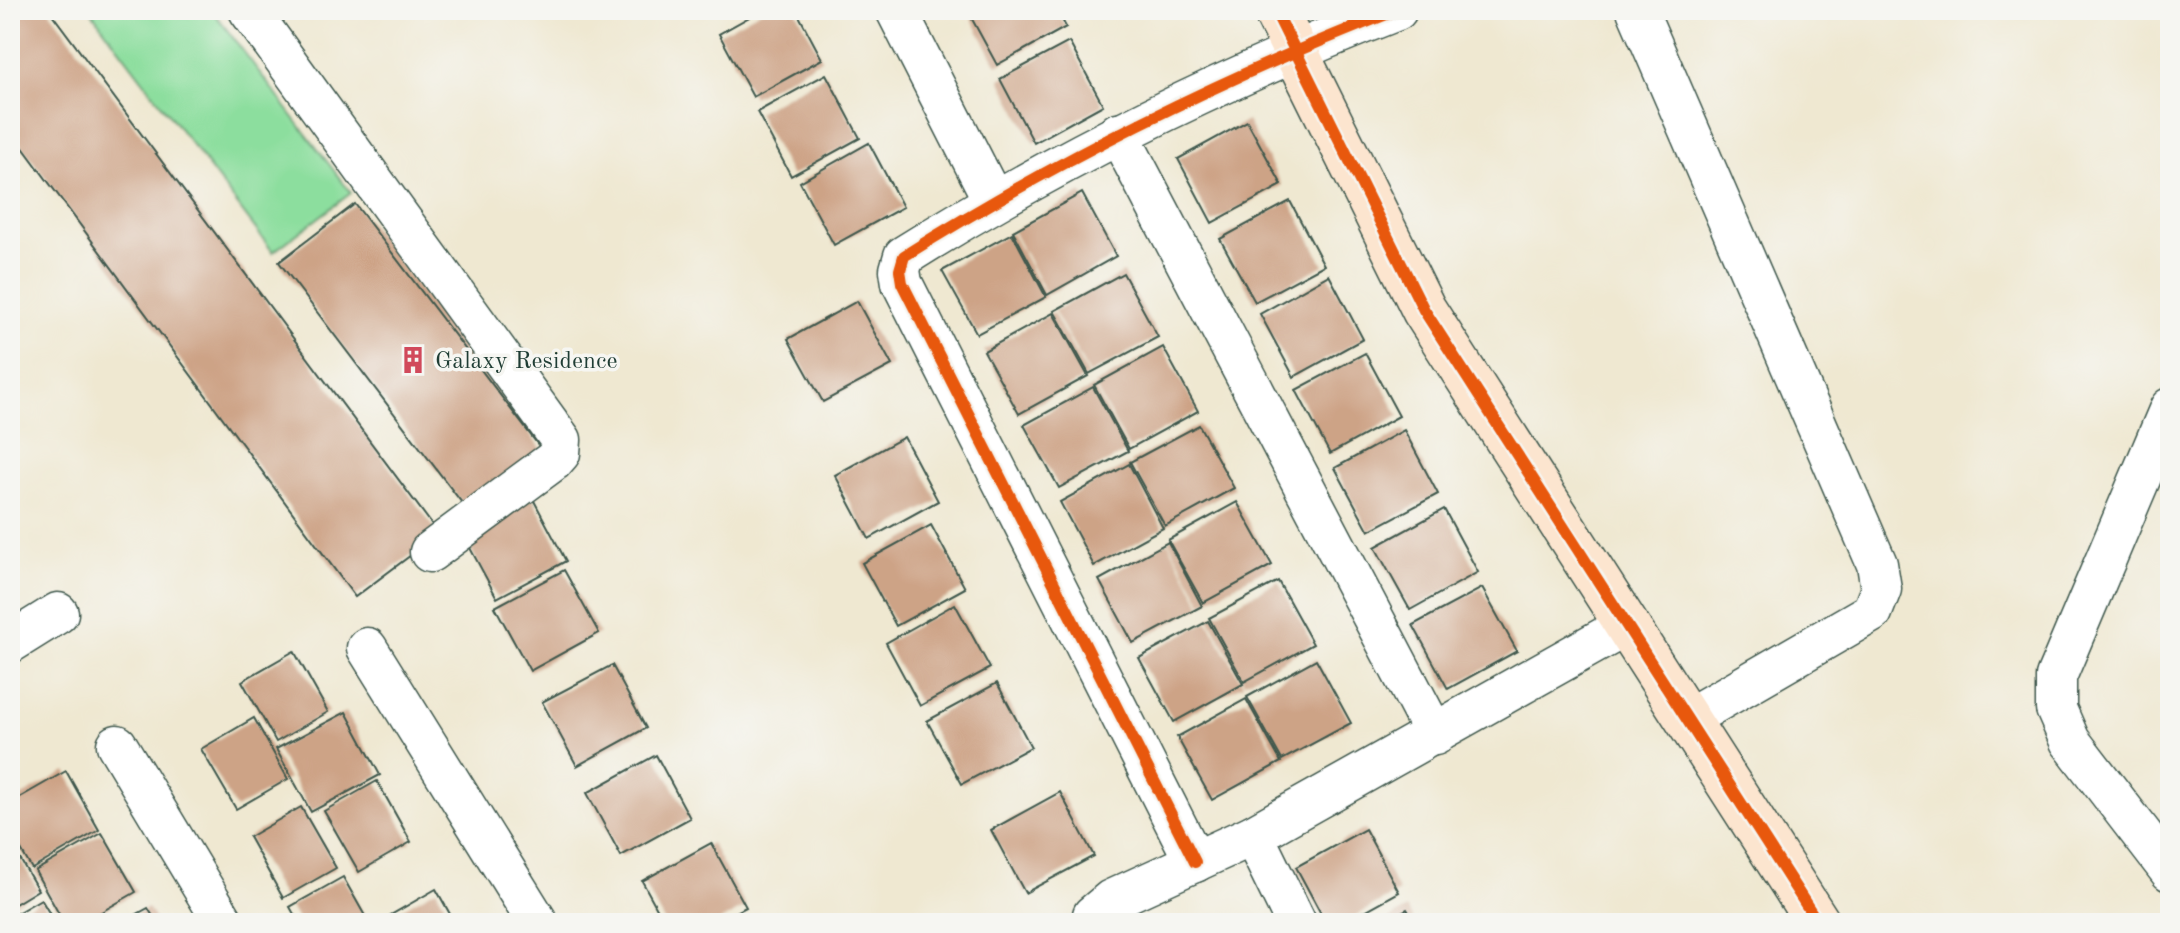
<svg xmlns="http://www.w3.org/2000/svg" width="2180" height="933" font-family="'Old Standard TT',serif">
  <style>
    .green { fill: #8cde9e; stroke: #568e69; stroke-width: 2 }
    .building { fill: #cda386 }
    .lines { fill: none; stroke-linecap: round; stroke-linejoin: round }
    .street-casing { stroke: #3e574c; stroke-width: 43 }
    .secondary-casing { stroke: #3e574c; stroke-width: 47 }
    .street { stroke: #fff; stroke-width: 40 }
    .secondary { stroke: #fce5cf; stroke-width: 44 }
    .cycleway-casing { stroke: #f6f6f2; stroke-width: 17 }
    .cycleway { stroke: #e8590c; stroke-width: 12 }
    .labels { text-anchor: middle; stroke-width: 7; stroke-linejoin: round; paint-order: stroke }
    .poi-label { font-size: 24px; fill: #1f3d34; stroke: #f6f6f2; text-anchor: start }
  </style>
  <rect width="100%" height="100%" fill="#f6f6f2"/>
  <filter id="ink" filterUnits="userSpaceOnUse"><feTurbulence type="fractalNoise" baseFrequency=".0125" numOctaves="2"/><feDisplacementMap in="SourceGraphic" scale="16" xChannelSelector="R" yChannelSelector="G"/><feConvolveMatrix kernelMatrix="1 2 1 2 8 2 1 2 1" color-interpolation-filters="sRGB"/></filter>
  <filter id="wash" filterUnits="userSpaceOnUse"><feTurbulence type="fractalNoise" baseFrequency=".006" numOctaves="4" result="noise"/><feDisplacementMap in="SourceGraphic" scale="32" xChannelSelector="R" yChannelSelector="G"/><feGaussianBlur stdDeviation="1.8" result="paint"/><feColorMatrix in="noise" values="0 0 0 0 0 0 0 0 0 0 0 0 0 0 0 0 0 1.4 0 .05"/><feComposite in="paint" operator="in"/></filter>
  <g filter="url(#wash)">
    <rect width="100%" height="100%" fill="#efe8d1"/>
    <path class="green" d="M90,10h122l139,183 -78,59z"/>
    <g id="blocks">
      <g class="building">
        <path d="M10,10h39l390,524 -84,63 -345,-467z"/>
        <path d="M762,10h34l26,49 -69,38 -34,-63z"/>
        <path d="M967,10h90l9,17 -69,38z"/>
        <path d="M1069,42l34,63 -69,38 -34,-64z"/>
        <path d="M826,74l34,64 -69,38 -34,-64z"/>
        <path d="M1247,121l35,64 -70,38 -34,-64z"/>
        <path d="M869,143l34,64 -69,38 -34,-63z"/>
        <path d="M1082,193l34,63 -69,39 -34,-64z"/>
        <path d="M1290,201l34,64 -69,37 -35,-63z"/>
        <path d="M355,204l193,254 -76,58 -193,-254z"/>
        <path d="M1012,233l34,64 -69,37 -35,-63z"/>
        <path d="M1123,273l35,64 -69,37 -35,-63z"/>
        <path d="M1329,275l34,64 -69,38 -34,-63z"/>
        <path d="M857,301l35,64 -69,37 -35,-63z"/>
        <path d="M1053,313l35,63 -69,38 -35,-63z"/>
        <path d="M1163,347l35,64 -69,38 -35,-64z"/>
        <path d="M1365,353l34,63 -69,38 -34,-64z"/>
        <path d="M1093,387l35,64 -69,37 -35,-63z"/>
        <path d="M1199,425l35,63 -69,38 -35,-64z"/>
        <path d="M1404,430l34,64 -69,37 -34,-63z"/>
        <path d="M904,437l34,64 -69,38 -34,-64z"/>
        <path d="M1129,464l34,64 -69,38 -34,-64z"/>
        <path d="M532,497l34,64 -69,37 -34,-63z"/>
        <path d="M1237,502l35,63 -69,38 -35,-63z"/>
        <path d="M1444,509l34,63 -68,38 -35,-63z"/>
        <path d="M931,525l34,63 -69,38 -34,-63z"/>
        <path d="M1168,542l34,64 -69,37 -34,-63z"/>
        <path d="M564,570l35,63 -69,38 -35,-64z"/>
        <path d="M1278,581l35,63 -69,38 -35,-64z"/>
        <path d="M1482,588l35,63 -69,38 -35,-64z"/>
        <path d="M955,604l35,64 -70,38 -34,-63z"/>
        <path d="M1208,621l35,63 -69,38 -35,-64z"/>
        <path d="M294,651l34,61 -52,30 -34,-61z"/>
        <path d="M1316,659l35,64 -69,37 -35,-63z"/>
        <path d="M612,665l34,63 -69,38 -35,-64z"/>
        <path d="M997,683l34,64 -69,37 -35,-63z"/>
        <path d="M1246,699l35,63 -69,38 -35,-63z"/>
        <path d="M346,712l34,63 -69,37 -35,-63z"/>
        <path d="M254,718l34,61 -52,30 -35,-60z"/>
        <path d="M656,755l34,63 -69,38 -34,-63z"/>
        <path d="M66,771l33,59 -67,39 -22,-38v-28z"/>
        <path d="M377,781l34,61 -52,30 -35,-61z"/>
        <path d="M1060,792l34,64 -69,37 -34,-63z"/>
        <path d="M301,807l35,61 -53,30 -34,-61z"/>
        <path d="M1365,829l34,63 -56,31h-17l-30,-56z"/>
        <path d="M102,833l34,59 -54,31h-18l-29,-52z"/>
        <path d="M10,842l28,48 -28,17z"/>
        <path d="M711,843l35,64 -30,16h-51l-23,-42z"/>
        <path d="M343,877l26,46h-70l-9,-16z"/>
        <path d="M436,889l19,34h-69l-2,-4z"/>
        <path d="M41,899l14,24h-45v-6z"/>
        <path d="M148,908l9,15h-36z"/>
        <path d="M1407,909l8,14h-34z"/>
      </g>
    </g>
  </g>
  <g filter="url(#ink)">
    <use href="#blocks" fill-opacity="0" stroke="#3e574c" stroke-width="2"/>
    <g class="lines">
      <g class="street-casing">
        <g id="street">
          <path d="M249,10l312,430 -1,13 -7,8 -123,91"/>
          <path d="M896,10l97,190"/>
          <path d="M1637,10l240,554 4,25 -9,23 -185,107"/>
          <path d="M1118,133l317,602"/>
          <path d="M2170,408l-114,269v32l14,32 100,130"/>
          <path d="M10,643l48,-30"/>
          <path d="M367,648l171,275"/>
          <path d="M117,745l107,178"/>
          <path d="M1253,835l43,88"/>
          <path d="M1195,862l-293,-579 -2,-13 4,-14c156,-98 321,-179 493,-246"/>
          <path d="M1091,923l2,-8 18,-15 142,-65 374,-210"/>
        </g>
      </g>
      <g class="secondary-casing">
        <path id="secondary" d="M1275,10l149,300 394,613"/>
      </g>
      <use href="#street" class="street"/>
      <use href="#secondary" class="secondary"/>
      <g class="cycleway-casing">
        <g id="cycleway">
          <path d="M1275,10l149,300 394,613"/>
          <path d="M1195,862l-293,-579 -2,-13 4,-14c156,-98 321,-179 493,-246"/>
        </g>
      </g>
      <use href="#cycleway" class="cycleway"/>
    </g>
  </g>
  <defs>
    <g id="building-bare" transform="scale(2.16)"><path d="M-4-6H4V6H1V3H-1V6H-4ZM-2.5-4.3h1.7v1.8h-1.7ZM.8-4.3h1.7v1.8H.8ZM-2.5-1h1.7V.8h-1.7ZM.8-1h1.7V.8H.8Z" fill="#d1495b" stroke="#f6f6f2" stroke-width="2.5" paint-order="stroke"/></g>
  </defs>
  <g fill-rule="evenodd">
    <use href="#building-bare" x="413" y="360"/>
  </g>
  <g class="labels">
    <g class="poi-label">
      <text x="435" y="368">Galaxy Residence</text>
    </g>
  </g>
  <rect width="2180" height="933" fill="none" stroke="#f6f6f2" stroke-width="40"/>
</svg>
